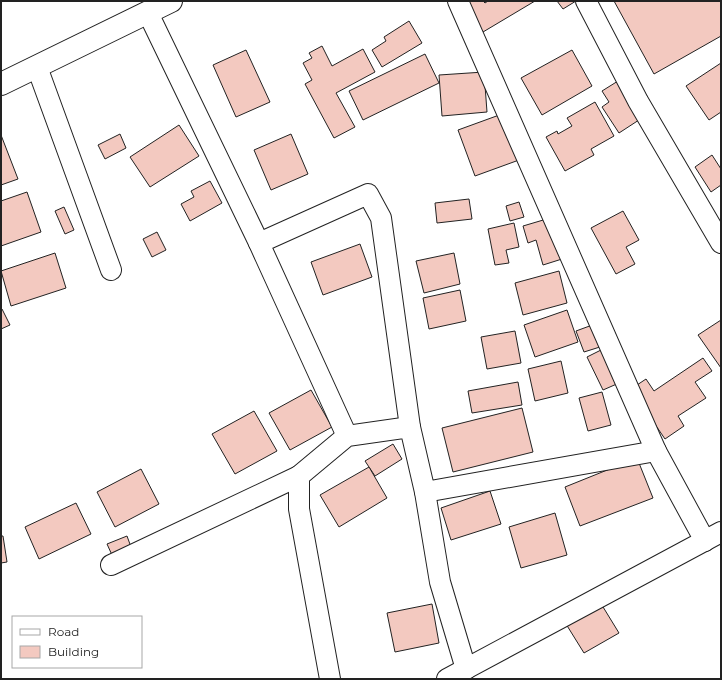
<svg xmlns="http://www.w3.org/2000/svg" width="722" height="680" font-family="Montserrat,sans-serif">
  <style>
    .building { fill: #f3c9c0; stroke: #222 }
    .lines { fill: none; stroke-linecap: round; stroke-linejoin: round }
    .street-casing { stroke: #222; stroke-width: 22 }
    .secondary-casing { stroke: #222; stroke-width: 24 }
    .street { stroke: #fff; stroke-width: 20 }
    .secondary { stroke: #fff; stroke-width: 22 }
  </style>
  <rect width="100%" height="100%" fill="#fff"/>
  <g class="building">
    <path d="M464,1h19l2,2 3,-2h47l-52,31z"/>
    <path d="M557,1h19l-13,8z"/>
    <path d="M614,1h107v35l-67,38z"/>
    <path d="M409,21l13,22 -40,24 -10,-17 14,-9 -2,-4z"/>
    <path d="M322,46l10,20 31,-17 12,23 -39,21 19,34 -21,11 -29,-54 7,-4 -9,-17 9,-5 -3,-5z"/>
    <path d="M246,50l24,52 -34,15 -23,-52z"/>
    <path d="M572,50l20,36 -50,29 -21,-37z"/>
    <path d="M425,54l14,29 -76,37 -14,-29z"/>
    <path d="M721,63v49l-12,8 -23,-34z"/>
    <path d="M484,72l3,40 -45,4 -3,-41z"/>
    <path d="M618,81l24,37 -23,15 -17,-26 7,-5 -7,-11z"/>
    <path d="M595,102l19,34 -23,13 3,6 -29,16 -19,-34 11,-6 1,3 14,-8 -5,-8z"/>
    <path d="M502,114l17,46 -44,16 -17,-46z"/>
    <path d="M179,125l20,31 -49,31 -20,-30z"/>
    <path d="M120,134l6,14 -21,11 -7,-14z"/>
    <path d="M291,134l17,40 -37,16 -17,-40z"/>
    <path d="M1,135l17,44 -17,6z"/>
    <path d="M712,155l9,14v16l-10,7 -16,-25z"/>
    <path d="M210,181l12,22 -32,18 -9,-17 13,-7 -3,-6z"/>
    <path d="M27,192l14,40 -40,14v-45z"/>
    <path d="M469,199l3,20 -35,4 -2,-20z"/>
    <path d="M519,202l5,15 -14,4 -4,-15z"/>
    <path d="M64,207l10,23 -9,4 -10,-23z"/>
    <path d="M623,211l16,29 -13,7 9,17 -19,10 -25,-46z"/>
    <path d="M550,218l12,41 -19,6 -7,-25 -8,3 -5,-17z"/>
    <path d="M514,223l5,24 -13,3 3,13 -14,2 -7,-36z"/>
    <path d="M157,232l9,18 -14,7 -9,-18z"/>
    <path d="M360,244l12,33 -49,18 -12,-33z"/>
    <path d="M55,253l11,35 -55,18 -10,-35z"/>
    <path d="M454,253l6,31 -36,9 -8,-32z"/>
    <path d="M559,271l8,32 -44,12 -8,-32z"/>
    <path d="M460,290l6,31 -37,8 -6,-31z"/>
    <path d="M2,309l8,16 -9,4v-19z"/>
    <path d="M567,310l11,32 -43,15 -11,-32z"/>
    <path d="M721,320v48l-23,-33z"/>
    <path d="M595,324l8,22 -19,6 -8,-21z"/>
    <path d="M515,331l6,32 -34,6 -6,-32z"/>
    <path d="M603,349l16,34 -16,7 -16,-33z"/>
    <path d="M703,358l9,13 -17,11 11,16 -28,18 6,10 -19,13 -34,-50 15,-10 8,12z"/>
    <path d="M561,361l7,32 -33,8 -7,-32z"/>
    <path d="M518,382l4,23 -50,8 -4,-22z"/>
    <path d="M311,390l21,37 -42,23 -21,-37z"/>
    <path d="M602,392l9,33 -23,6 -9,-33z"/>
    <path d="M522,408l11,44 -80,20 -11,-44z"/>
    <path d="M254,411l23,40 -42,23 -23,-40z"/>
    <path d="M393,444l9,15 -27,17 -10,-15z"/>
    <path d="M637,458l16,40 -73,28 -15,-39z"/>
    <path d="M369,467l18,31 -48,29 -19,-32z"/>
    <path d="M141,469l18,35 -44,23 -18,-35z"/>
    <path d="M490,491l11,33 -50,16 -10,-32z"/>
    <path d="M76,503l15,31 -52,25 -14,-32z"/>
    <path d="M555,513l12,42 -46,13 -12,-41z"/>
    <path d="M1,536h2l4,26 -6,1z"/>
    <path d="M127,536l4,11 -19,8 -5,-11z"/>
    <path d="M600,602l19,31 -35,20 -18,-29z"/>
    <path d="M432,604l7,39 -44,9 -8,-39z"/>
  </g>
  <g class="lines">
    <g class="street-casing">
      <g id="street">
        <path d="M458,1l198,450 49,90"/>
        <path d="M586,1l52,100 83,142"/>
        <path d="M148,13l111,230 88,193"/>
        <path d="M37,67l74,203"/>
        <path d="M259,243l109,-49 13,24 29,209"/>
        <path d="M425,492l15,90 26,87"/>
        <path d="M111,565l188,-89"/>
        <path d="M330,679l-31,-170v-33l48,-40 63,-9 15,65 231,-41"/>
        <path d="M447,679l274,-147"/>
      </g>
    </g>
    <g class="secondary-casing">
      <path id="secondary" d="M1,84l170,-83"/>
    </g>
    <use href="#street" class="street"/>
    <use href="#secondary" class="secondary"/>
  </g>
  <rect width="722" height="680" fill="none" stroke="#222222" stroke-width="4"/>
  <rect x="12" y="616" width="130" height="52" fill="#ffffff" stroke="#a7a7a7"/>
  <rect x="20" y="629" width="20" height="6" fill="#ffffff" stroke="#a7a7a7"/>
  <text x="48" y="636" font-size="12" fill="#222222">Road</text>
  <rect x="20" y="646" width="20" height="12" fill="#f3c9c0" stroke="#a7a7a7"/>
  <text x="48" y="656" font-size="12" fill="#222222">Building</text>
</svg>
